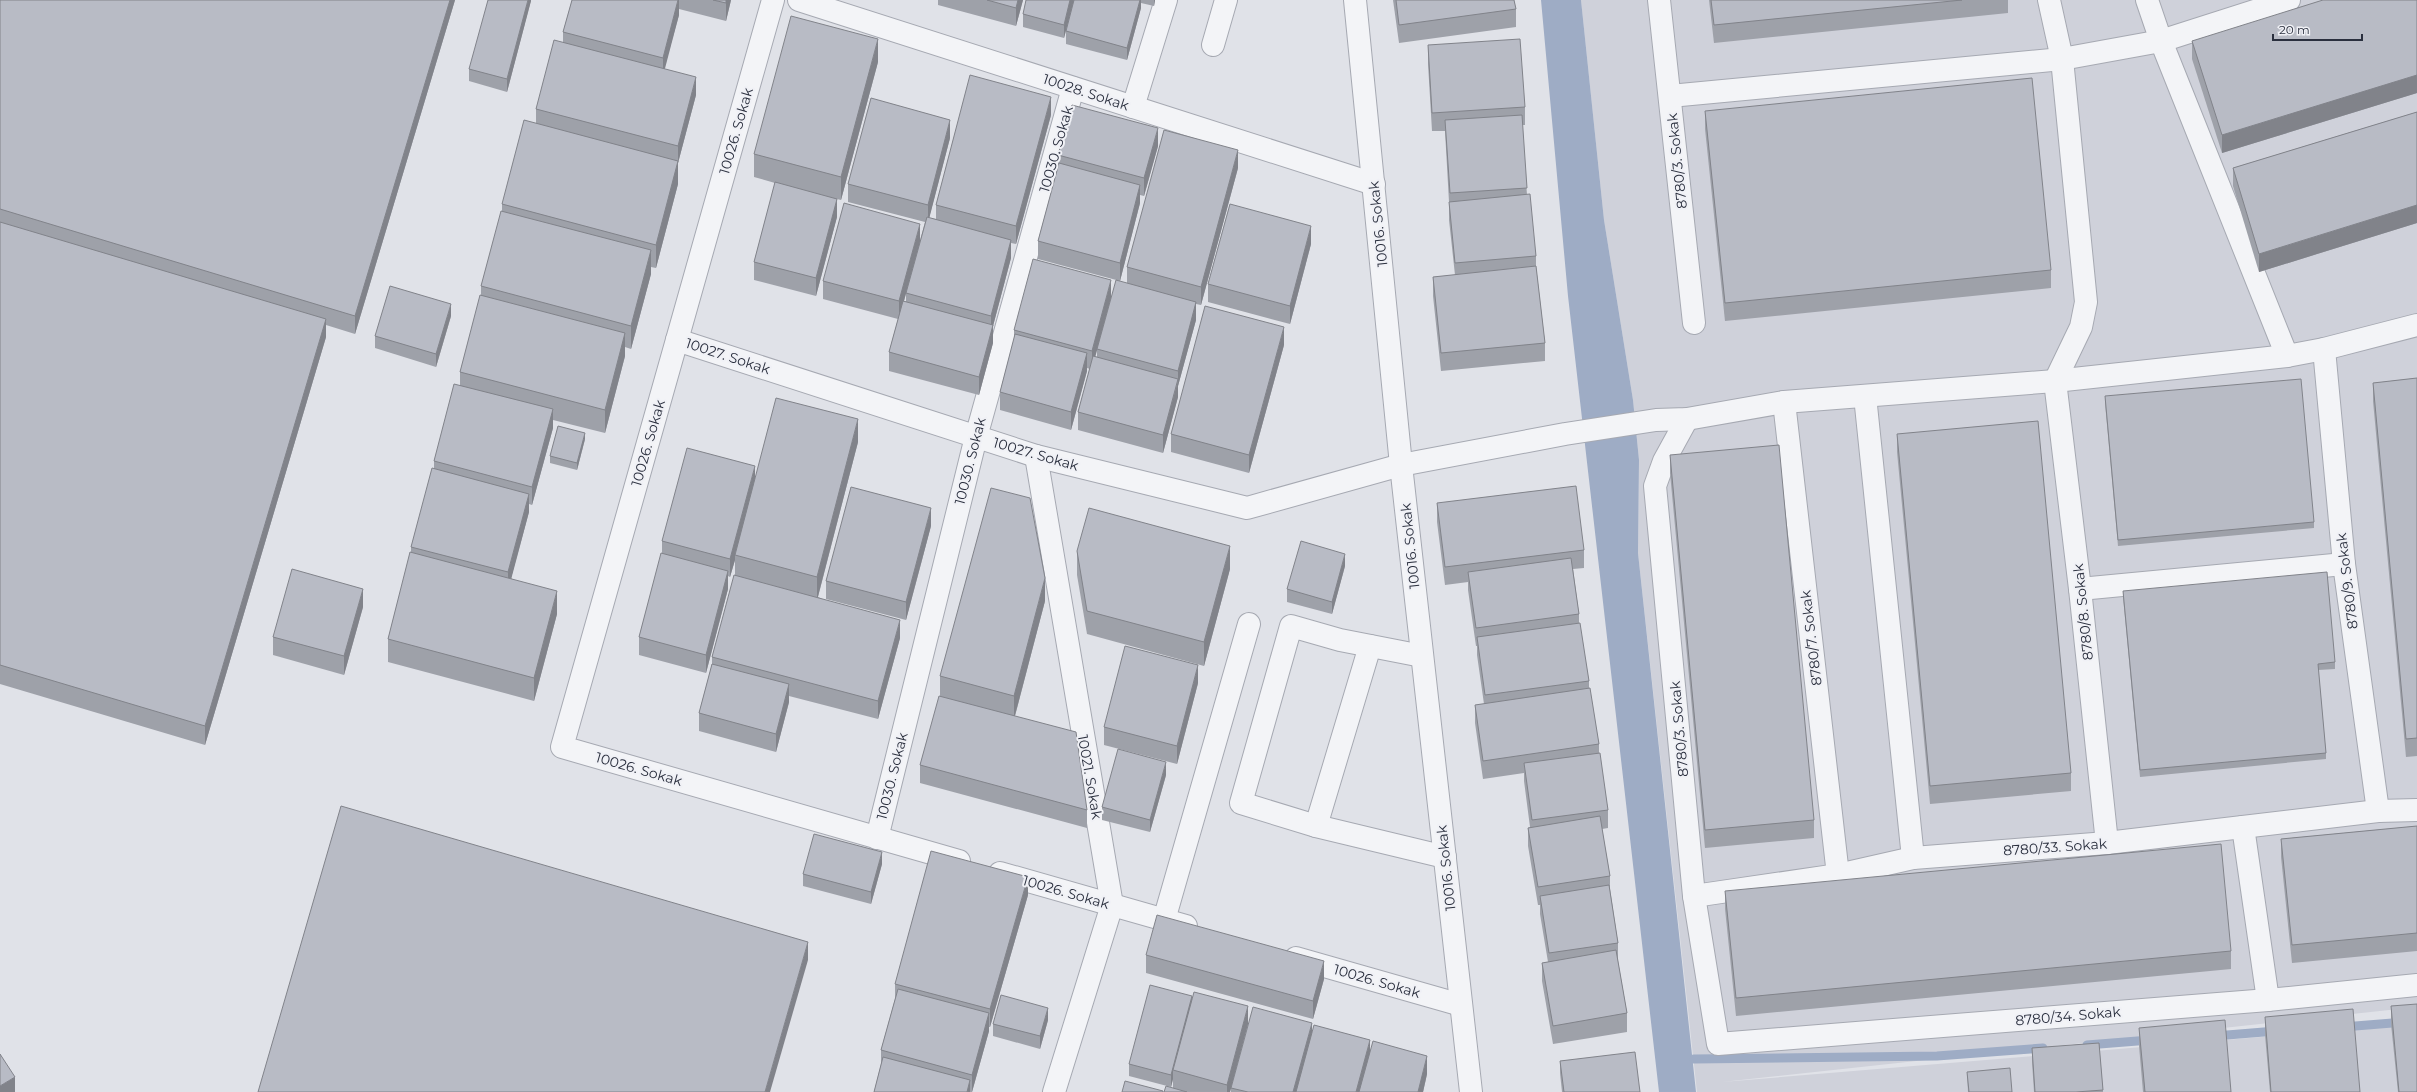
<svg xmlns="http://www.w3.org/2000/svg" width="2417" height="1092" font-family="Montserrat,sans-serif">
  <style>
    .built { fill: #cfd1da }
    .water { fill: #9eacc5 }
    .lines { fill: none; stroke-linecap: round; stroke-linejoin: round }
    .stream { stroke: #9eacc5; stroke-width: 9 }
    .minor-casing { stroke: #a6a9b2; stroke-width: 24 }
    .minor { stroke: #f3f4f7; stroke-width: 22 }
    .wall { fill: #9ea1a9 }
    .shaded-wall { fill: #81838a }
    .building { fill: #b8bbc5; stroke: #81838a }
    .labels { text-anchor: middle; stroke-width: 4; stroke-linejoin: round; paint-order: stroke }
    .street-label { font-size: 14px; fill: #2a2f3e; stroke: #f0f1f6 }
  </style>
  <rect width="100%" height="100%" fill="#e0e2e8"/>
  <path class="built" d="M1581,0h836v1007l-695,75 695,-58v68h-720l-59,-539 1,-93 -6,-60 -29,-180z"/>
  <path class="water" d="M1541,0h40l23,220 29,180 6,60 -1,93 58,539h-37l-91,-796z"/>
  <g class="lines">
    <g class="stream">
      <path d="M2343,1027l74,-6"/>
      <path d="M2215,1036l61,-5"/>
      <path d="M2087,1045l63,-5"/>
      <path d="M1694,1059l243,-3 106,-8"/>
    </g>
    <g class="minor-casing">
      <g id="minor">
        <path d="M773,0l-211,747 397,114"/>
        <path d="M799,0l575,184"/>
        <path d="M1355,0l46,465 70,627"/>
        <path d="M1659,0l35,323"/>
        <path d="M2049,0l13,59 24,243 -5,25 -26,54 25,208 27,254"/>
        <path d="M2147,0l14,41 126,315"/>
        <path d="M1213,45l13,-45"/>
        <path d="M1670,96l392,-37 99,-18 128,-41"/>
        <path d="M1133,107l33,-107"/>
        <path d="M677,340l359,116 211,52 154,-43 164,-31 91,-14 31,-1 97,-17 271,-21 232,-25 37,-7 93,-24"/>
        <path d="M2324,349l20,215 34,247"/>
        <path d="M1865,396l48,462"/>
        <path d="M1784,402l54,473"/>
        <path d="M1687,419l-23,42 -9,25 39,410 24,148 550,-44 149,-15"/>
        <path d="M1036,456l76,449 -58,187"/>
        <path d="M2080,589l264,-25"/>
        <path d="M1422,656l-82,-16 -49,-14 -50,177 75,23 129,31"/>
        <path d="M1316,826l54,-180"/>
        <path d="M2243,827l25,173"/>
        <path d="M877,838l99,-401 97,-349"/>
        <path d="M1000,873l186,53"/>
        <path d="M1694,896l144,-21 75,-17 194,-15 271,-32 39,-1"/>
        <path d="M1164,920l85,-296"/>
        <path d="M1296,958l165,47"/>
      </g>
    </g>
    <use href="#minor" class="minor"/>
  </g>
  <g class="wall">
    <path d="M0,0h455l-100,334 -29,-9v12l-121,408 -205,-61z"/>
    <path d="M531,0l-24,92 -38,-11v-12z"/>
    <path d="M572,0h159l-5,21 -47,-12v6l-15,54 32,26 -18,68v21l-22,84 -5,-1v7l-20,75 -6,-2v9l-20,77 -52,-13v8l-21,77 -3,-1v8l-18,66 46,36 -23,87 -146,-39v-23l23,-87v-5l23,-79v-7l26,-76v-13l21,-76v-10l21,-75v-7l34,-81v-14l27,-66v-11z"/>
    <path d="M938,0h85l-7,26 -78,-21z"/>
    <path d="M1074,0l-10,38 -41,-11v-13z"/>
    <path d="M1074,0h81l-1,6 -13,-3v5l-14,52 -61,-16v-13z"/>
    <path d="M1393,0h121l2,9v18l-117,16z"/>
    <path d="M1709,0h299v13l-294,30z"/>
    <path d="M2417,0v93l-195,60 -30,-94v-18z"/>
    <path d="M1428,45l97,62v18h-3l5,70 9,61v10l9,77v18l-104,10 -8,-75v-19l22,-2 -6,-55v-18l-4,-71h-13l-4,-67z"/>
    <path d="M878,62l-37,138 -4,-1v18l-21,79 -62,-16v-18l21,-79 -21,-6v-23z"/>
    <path d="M1705,111l346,159v18l-326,33 -20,-192z"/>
    <path d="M2417,112v111l-158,49 -26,-86v-18z"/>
    <path d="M1051,115l-35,129 -5,-1v15l-18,68v17l-14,52 -90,-24v-19l9,-33 -75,-20v-18l97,-39 -16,59 2,1v-9l19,-71 -77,-20v-18l102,-46 -21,80 7,1v-14z"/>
    <path d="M1158,146l-14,50 -4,-1v8l-20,78 -82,-22v-18l20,-74v-12z"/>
    <path d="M1238,168l-37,137 -5,-1v16l-18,66v11l-15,56 -85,-23v-18l12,-43 -3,-1v3l-16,59 -71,-20v-18l14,-53v-9l97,-32 -16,58 2,1v-8l30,-66v-16z"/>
    <path d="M1311,244l-21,80 -82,-22v-18z"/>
    <path d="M451,316l-15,51 -61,-19v-12z"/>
    <path d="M1284,345l-35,128 -78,-21v-18z"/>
    <path d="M2417,378v378l-11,1 -33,-356v-18z"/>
    <path d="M2105,396l209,126v6l-196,18 -13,-143z"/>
    <path d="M1897,434l174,339v18l-141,13 -33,-352z"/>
    <path d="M585,439l-8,31 -27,-7v-7z"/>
    <path d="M858,442l-40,155 82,41 -22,81 -89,-23v6l-13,50 -77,-21v-18l13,-49v-7l23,-82v-15l-5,17 -2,-1v13l-22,84 -67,-18v-18l23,-84v-12l93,-62z"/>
    <path d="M1670,455l144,365v18l-109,10 -35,-375z"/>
    <path d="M1437,503l147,47v18l-11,1 6,45v9l10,58v7l10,56v9l9,57v18l-6,1 8,47v13l8,54v18l9,52v19l-74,12 -11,-63v-18l6,-1 -8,-48v-9h-2l-10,-59v-18l2,-1 -6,-46v-8l-41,6 -8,-56v-18l9,-1 -7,-49v-9h-1l-8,-56v-8l-23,3 -8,-63z"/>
    <path d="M931,526l-25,94 -80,-21v-18z"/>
    <path d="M1077,551l153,18 -26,97 -117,-32 -10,-59z"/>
    <path d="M1345,566l-13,48 -45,-12v-13z"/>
    <path d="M2123,591l212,71v7l-17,1 8,83v6l-186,18 -17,-180z"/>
    <path d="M1045,601l-30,115 72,94v18l-167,-45v-18l20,-68v-21z"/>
    <path d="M363,607l-19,68 -71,-20v-18z"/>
    <path d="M1198,683l-21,81 -73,-19v-18z"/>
    <path d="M1166,775l-16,57 -48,-12v-13z"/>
    <path d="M2417,826v125l-125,12 -11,-106v-18z"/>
    <path d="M882,864l-11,40 -68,-18v-12z"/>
    <path d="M1725,891l506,60v18l-495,47 -11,-107z"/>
    <path d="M1028,895l-38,132h-1v4l-17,61h-98l7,-28v-14l14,-51v-15z"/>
    <path d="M1146,955l178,24 -11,40 -167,-46z"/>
    <path d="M1192,999l56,25 -18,68h-66l9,-4v-9l-2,8 -42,-11v-12z"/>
    <path d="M2391,1006l26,86h-19l-7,-68z"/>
    <path d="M2265,1017l95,75h-90l-5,-57z"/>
    <path d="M1048,1020l-8,29 -47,-13v-12z"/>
    <path d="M2139,1028l92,64h-88l-4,-46z"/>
    <path d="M1312,1034l58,17 57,23 -4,18h-192v-4z"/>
    <path d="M2099,1043l4,49h-69l-2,-31v-13z"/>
    <path d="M1560,1061l80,31h-78l-2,-19z"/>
    <path d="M1967,1072l45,20h-44z"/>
  </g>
  <g class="shaded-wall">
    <path d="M450,0h5l-100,334v-18z"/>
    <path d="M528,0h3v1l-24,91v-13z"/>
    <path d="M678,0h1v15l-16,61v-18z"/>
    <path d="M726,0h5l-5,21z"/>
    <path d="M1018,0h5l-7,26v-18z"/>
    <path d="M1070,0h4l-10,38v-13z"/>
    <path d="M1140,0h1v8l-14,52v-12z"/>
    <path d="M1154,0h1l-1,6z"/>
    <path d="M878,39v23l-37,138v-23z"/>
    <path d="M2417,75v18l-195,60v-18z"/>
    <path d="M696,77v18l-18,68v21l-22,84v-23l22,-84v-15z"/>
    <path d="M1051,97v18l-35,129v-18z"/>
    <path d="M950,120v18l-22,85v-18z"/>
    <path d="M1158,128v18l-14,50v-18z"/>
    <path d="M1238,150v18l-37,137v-18z"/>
    <path d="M1140,185v18l-20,78v-18z"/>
    <path d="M837,199v18l-21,79v-18z"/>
    <path d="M2417,205v18l-158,49v-18z"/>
    <path d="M920,224v18l-21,77v-18z"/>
    <path d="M1311,226v18l-21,80v-18z"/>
    <path d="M1011,240v18l-18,68v17l-14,52v-18l12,-44v-17z"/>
    <path d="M651,250v24l-20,75v-23z"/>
    <path d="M1111,280v18l-19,71v-18z"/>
    <path d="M1196,302v18l-18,66v11l-15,56v-18l15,-54v-10z"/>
    <path d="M451,304v12l-15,51v-13z"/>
    <path d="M326,319v18l-121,408v-19z"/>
    <path d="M1284,327v18l-35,128v-18z"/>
    <path d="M625,333v23l-20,77v-23z"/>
    <path d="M1087,353v18l-16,59v-18z"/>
    <path d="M553,409v19l-21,77v-18z"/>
    <path d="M858,419v23l-41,158v-23z"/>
    <path d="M585,433v6l-8,31v-7z"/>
    <path d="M755,466v18l-20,71v5l-5,17v-18z"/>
    <path d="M529,494v18l-21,79v-19z"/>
    <path d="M931,508v18l-25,94v-18z"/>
    <path d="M1230,546v23l-26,97v-24z"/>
    <path d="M1345,554v12l-13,48v-12z"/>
    <path d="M728,571v18l-22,84v-18z"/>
    <path d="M1045,578v23l-31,118v-23z"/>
    <path d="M363,589v18l-19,68v-19z"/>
    <path d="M557,591v23l-23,87v-23z"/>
    <path d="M900,620v18l-22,81v-18z"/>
    <path d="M1198,665v18l-21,81v-18z"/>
    <path d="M789,684v18l-13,50v-18z"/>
    <path d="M1166,762v13l-16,57v-12z"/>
    <path d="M882,852v12l-11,40v-12z"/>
    <path d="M1028,877v18l-38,132v-18z"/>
    <path d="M808,942v18l-38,132h-5z"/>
    <path d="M1324,961v18l-11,40v-18z"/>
    <path d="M1192,996v13l-19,61v9l-2,8v-12z"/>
    <path d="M1248,1006v18l-18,68h-3v-7z"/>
    <path d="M1048,1008v12l-8,29v-13z"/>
    <path d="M989,1013v18l-17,61v-17z"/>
    <path d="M1312,1023v18l-14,51h-5z"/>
    <path d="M1370,1040v18l-9,34h-5z"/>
    <path d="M1427,1056v18l-4,18h-5z"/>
    <path d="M15,1077v15h-15v-6z"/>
    <path d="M970,1080v12h-3z"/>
  </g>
  <g class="building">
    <path d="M0,0h450l-95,316 -355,-107z"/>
    <path d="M488,0h40l-21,79 -38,-10z"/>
    <path d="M572,0h106l-15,58 -100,-26z"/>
    <path d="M713,0h13v3z"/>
    <path d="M987,0h31l-2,8z"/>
    <path d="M1026,0h44l-6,25 -41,-11z"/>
    <path d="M1074,0h66l-13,48 -61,-17z"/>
    <path d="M1396,0h118l2,9 -117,16z"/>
    <path d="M1711,0h251l-248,25z"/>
    <path d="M2323,0h94v75l-195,60 -30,-94z"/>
    <path d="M791,16l87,23 -37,138 -87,-23z"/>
    <path d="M1520,39l5,68 -93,6 -4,-68z"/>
    <path d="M554,40l142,37 -18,69 -142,-37z"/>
    <path d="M970,75l81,22 -35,129 -80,-21z"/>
    <path d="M2032,78l19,192 -326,33 -20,-192z"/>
    <path d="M871,98l79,22 -22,85 -80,-21z"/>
    <path d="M1072,105l86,23 -14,50 -86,-23z"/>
    <path d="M2417,112v93l-158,49 -26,-86z"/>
    <path d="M1522,115l5,73 -77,5 -5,-73z"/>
    <path d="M524,120l154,41 -22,84 -154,-41z"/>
    <path d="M1164,130l74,20 -37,137 -74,-20z"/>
    <path d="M1059,163l81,22 -20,78 -82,-22z"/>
    <path d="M775,182l62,17 -21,79 -62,-16z"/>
    <path d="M1530,194l6,62 -81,7 -6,-61z"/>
    <path d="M844,203l76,21 -21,77 -76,-20z"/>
    <path d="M1230,204l81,22 -21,80 -82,-22z"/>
    <path d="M501,211l150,39 -20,76 -150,-40z"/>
    <path d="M927,217l84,23 -20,76 -85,-23z"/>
    <path d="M0,222l326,97 -121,407 -205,-61z"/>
    <path d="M1033,259l78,21 -19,71 -78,-21z"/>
    <path d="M1536,266l9,77 -104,10 -8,-76z"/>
    <path d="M1116,280l80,22 -18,69 -81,-22z"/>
    <path d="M390,286l61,18 -15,50 -61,-18z"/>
    <path d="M480,295l145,38 -20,77 -145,-38z"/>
    <path d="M903,301l90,24 -14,52 -90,-25z"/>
    <path d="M1205,306l79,21 -35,128 -78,-21z"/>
    <path d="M1015,334l72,19 -16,59 -71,-20z"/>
    <path d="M1093,356l85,23 -15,56 -85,-23z"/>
    <path d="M2417,378v360l-11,1 -33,-356z"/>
    <path d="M2301,379l13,143 -196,18 -13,-144z"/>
    <path d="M454,384l99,25 -21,78 -98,-26z"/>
    <path d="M776,398l82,21 -41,158 -82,-22z"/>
    <path d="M2038,421l33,352 -141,13 -33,-352z"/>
    <path d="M558,426l27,7 -8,30 -27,-7z"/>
    <path d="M1779,445l35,375 -109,10 -35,-375z"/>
    <path d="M687,448l68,18 -25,93 -68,-18z"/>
    <path d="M432,468l97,26 -21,78 -97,-25z"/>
    <path d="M1576,486l8,64 -139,17 -8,-64z"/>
    <path d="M851,487l80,21 -25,94 -80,-21z"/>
    <path d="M991,488l39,10 15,80 -31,118 -74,-20z"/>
    <path d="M1089,508l141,38 -26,96 -117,-31 -10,-60z"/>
    <path d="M1301,541l44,13 -13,48 -45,-13z"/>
    <path d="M410,552l147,39 -23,87 -146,-39z"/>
    <path d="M661,553l67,18 -22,84 -67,-18z"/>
    <path d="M1571,558l8,56 -103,14 -8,-56z"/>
    <path d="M292,569l71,20 -19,67 -71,-19z"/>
    <path d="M2327,572l8,90 -17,2 8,89 -186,17 -17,-179z"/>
    <path d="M734,575l166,45 -22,81 -166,-44z"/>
    <path d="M1580,623l9,58 -104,14 -8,-58z"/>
    <path d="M1125,646l73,19 -21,81 -73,-19z"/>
    <path d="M712,664l77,20 -13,50 -77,-21z"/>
    <path d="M1590,688l9,56 -116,17 -8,-56z"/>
    <path d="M939,696l137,36 11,78 -167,-45z"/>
    <path d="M1118,749l48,13 -16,58 -48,-13z"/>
    <path d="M1600,753l8,57 -76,10 -8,-57z"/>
    <path d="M341,806l467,136 -43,150h-507z"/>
    <path d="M1600,816l10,60 -72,11 -10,-59z"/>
    <path d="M2417,826v107l-125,12 -11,-106z"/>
    <path d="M814,834l68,18 -11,40 -68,-18z"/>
    <path d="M2221,844l10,107 -495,47 -11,-107z"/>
    <path d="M931,851l97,26 -38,132 -95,-25z"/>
    <path d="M1609,885l9,58 -69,10 -9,-57z"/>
    <path d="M1157,915l167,46 -11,40 -167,-46z"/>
    <path d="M1616,950l11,63 -74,13 -11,-63z"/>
    <path d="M1150,985l42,11 -21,79 -42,-11z"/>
    <path d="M898,989l91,24 -17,62 -91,-25z"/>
    <path d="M1194,992l54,14 -21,79 -54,-15z"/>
    <path d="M1001,995l47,13 -8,28 -47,-12z"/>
    <path d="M2417,1004v88h-18l-8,-86z"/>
    <path d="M1253,1007l59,16 -19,69h-45l-17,-4z"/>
    <path d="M2353,1009l7,83h-89l-6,-75z"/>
    <path d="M2225,1020l6,72h-86l-6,-64z"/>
    <path d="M1314,1025l56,15 -14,52h-60z"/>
    <path d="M1373,1041l54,15 -9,36h-59z"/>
    <path d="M2099,1043l4,47 -27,2h-41l-3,-44z"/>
    <path d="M1635,1052l5,40h-76l-4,-31z"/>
    <path d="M0,1054l15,23 -15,9z"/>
    <path d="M883,1057l87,23 -3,12h-93z"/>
    <path d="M2010,1068l2,24h-43l-2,-20z"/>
    <path d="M1125,1081l38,10v1h-41z"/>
    <path d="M1166,1086l21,6h-23z"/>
  </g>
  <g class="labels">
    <g class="street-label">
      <text transform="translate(1086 92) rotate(18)" y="5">10028. Sokak</text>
      <text transform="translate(736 131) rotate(-74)" y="5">10026. Sokak</text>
      <text transform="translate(1056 149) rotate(-74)" y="5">10030. Sokak</text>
      <text transform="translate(1677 161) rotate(-96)" y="5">8780/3. Sokak</text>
      <text transform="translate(1378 224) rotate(-96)" y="5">10016. Sokak</text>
      <text transform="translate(728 356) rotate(18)" y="5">10027. Sokak</text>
      <text transform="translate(648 443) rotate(-74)" y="5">10026. Sokak</text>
      <text transform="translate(1036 454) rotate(16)" y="5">10027. Sokak</text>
      <text transform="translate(970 461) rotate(-76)" y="5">10030. Sokak</text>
      <text transform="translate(1410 546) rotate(-96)" y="5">10016. Sokak</text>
      <text transform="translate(2347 581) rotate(-97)" y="5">8780/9. Sokak</text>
      <text transform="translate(2083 612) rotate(-96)" y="5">8780/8. Sokak</text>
      <text transform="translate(1811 638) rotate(-97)" y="5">8780/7. Sokak</text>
      <text transform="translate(1679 729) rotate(-95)" y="5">8780/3. Sokak</text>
      <text transform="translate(639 769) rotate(16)" y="5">10026. Sokak</text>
      <text transform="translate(892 776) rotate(-76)" y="5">10030. Sokak</text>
      <text transform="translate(1090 777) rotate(80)" y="5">10021. Sokak</text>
      <text transform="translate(2055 847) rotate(-4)" y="5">8780/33. Sokak</text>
      <text transform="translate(1446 868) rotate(-96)" y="5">10016. Sokak</text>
      <text transform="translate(1066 892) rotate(16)" y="5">10026. Sokak</text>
      <text transform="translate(1377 981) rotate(16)" y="5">10026. Sokak</text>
      <text transform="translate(2068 1016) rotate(-5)" y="5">8780/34. Sokak</text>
    </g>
  </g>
  <path d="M2273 34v6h89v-6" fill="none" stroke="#2a2f3e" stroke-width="2"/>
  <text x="2279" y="34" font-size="12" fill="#2a2f3e" stroke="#f0f1f6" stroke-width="3" paint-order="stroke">20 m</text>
</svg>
